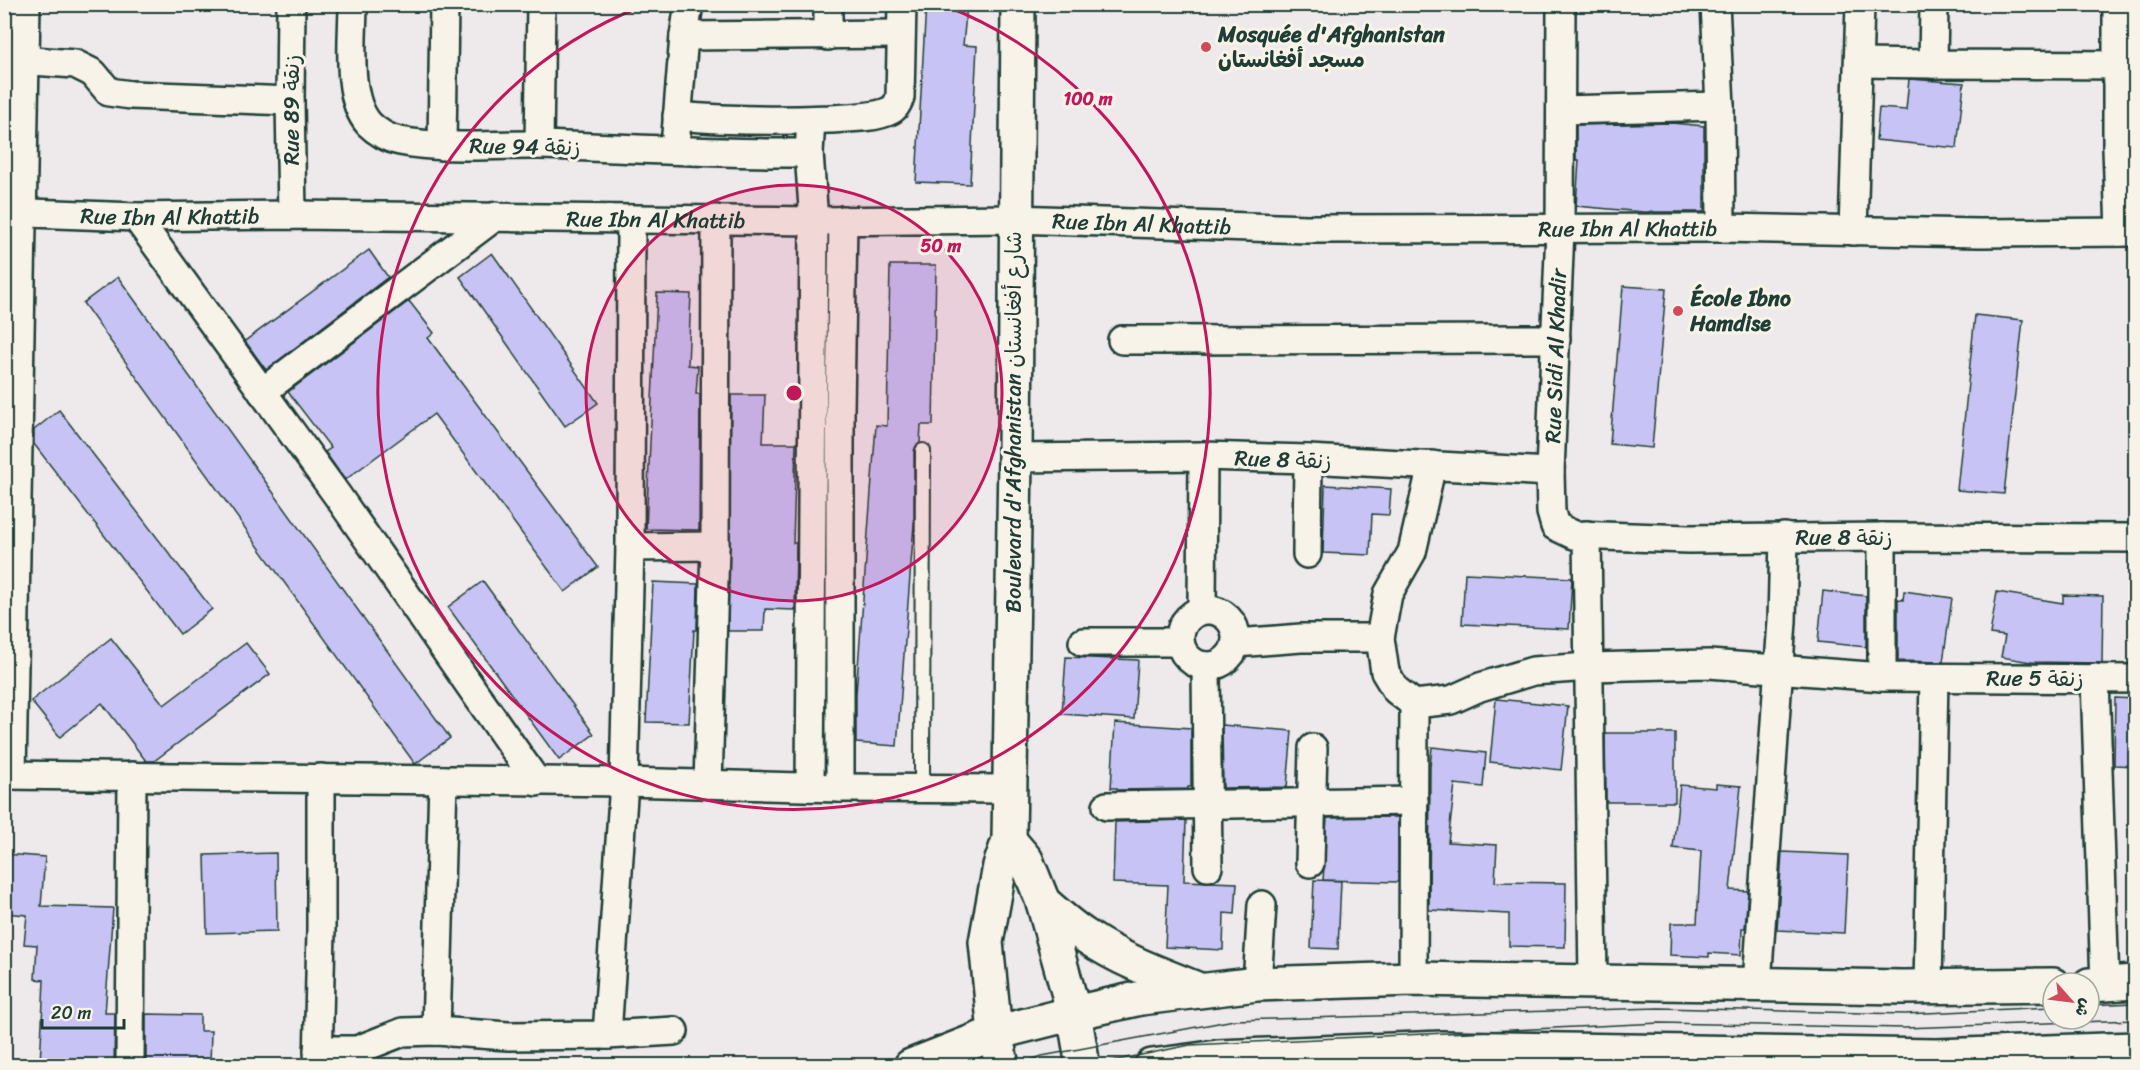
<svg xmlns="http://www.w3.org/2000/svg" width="2140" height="1070" font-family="Sriracha,'Playpen Sans Arabic',sans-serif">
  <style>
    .building { fill: #c8c3f5; stroke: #1f3d34; stroke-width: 1.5 }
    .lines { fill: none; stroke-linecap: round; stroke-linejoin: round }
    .lane-casing { stroke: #1f3d34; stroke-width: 18 }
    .street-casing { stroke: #1f3d34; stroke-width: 32 }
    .secondary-casing { stroke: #1f3d34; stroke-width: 38 }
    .lane { stroke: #f7f3e8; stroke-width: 14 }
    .street { stroke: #f7f3e8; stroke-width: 27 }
    .secondary { stroke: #f7f3e8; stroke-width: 33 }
    .tram { stroke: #1f3d34; stroke-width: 1.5 }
    .ring { fill: none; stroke: #c2185b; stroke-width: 3 }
    .poi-dot { fill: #d1495b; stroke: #f7f3e8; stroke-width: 2 }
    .labels { text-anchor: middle; stroke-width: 6; stroke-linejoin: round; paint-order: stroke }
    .poi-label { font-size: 22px; font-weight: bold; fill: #1f3d34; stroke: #f7f3e8; text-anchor: start }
    .street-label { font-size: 22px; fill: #1f3d34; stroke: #f7f3e8 }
    .centre { fill: #c2185b; stroke: #f7f3e8; stroke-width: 3 }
    .ring-label { font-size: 18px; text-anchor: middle; font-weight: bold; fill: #c2185b; stroke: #f7f3e8; stroke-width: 6; stroke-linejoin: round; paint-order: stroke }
  </style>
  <rect width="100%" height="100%" fill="#eee9eb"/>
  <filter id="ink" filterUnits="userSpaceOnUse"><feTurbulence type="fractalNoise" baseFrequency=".0167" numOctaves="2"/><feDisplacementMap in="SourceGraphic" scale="12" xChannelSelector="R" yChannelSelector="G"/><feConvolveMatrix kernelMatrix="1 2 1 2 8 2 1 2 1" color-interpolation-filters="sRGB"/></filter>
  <g filter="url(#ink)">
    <g class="building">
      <path d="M926,4h41l-4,41 14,1 -7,138 -54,-2z"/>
      <path d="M1909,79l55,4 -7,65 -81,-8 3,-32 27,2z"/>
      <path d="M1672,123l32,3v86h-61l-67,-6 3,-46h-3v-35z"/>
      <path d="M369,250l19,27 -122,93 -21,-29z"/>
      <path d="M492,253l106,150 -33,23 -105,-149z"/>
      <path d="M890,265h46l-3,160h-12l-1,18 -4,3 -2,5v73l-17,222 -41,-3v-49l20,-269 11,1z"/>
      <path d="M118,277l332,461 -35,26 -332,-461z"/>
      <path d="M1623,286l43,3 -14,159 -42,-4z"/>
      <path d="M657,293l34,1 -3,71 10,1 -2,28h4l-1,136 -53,-1z"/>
      <path d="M409,301l25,32 -6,5 170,229 -33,25 -131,-178 -89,66 -20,-28 6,-4 -43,-56z"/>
      <path d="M1975,315l48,5 -19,174 -47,-4z"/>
      <path d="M731,395h34l-2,48h33l-3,100h3l-1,67 -30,-1 -1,22h-36z"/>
      <path d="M59,410l153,199 -32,25 -146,-190v-14z"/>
      <path d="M1325,485l66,4 -2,26 -17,-1 -2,41 -47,-2z"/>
      <path d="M1465,573l107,5 -3,51 -107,-5z"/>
      <path d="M483,581l111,153 -35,26 -111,-153z"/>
      <path d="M653,582l45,2 -1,46h-3l-5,93 -43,-1z"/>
      <path d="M1823,591l43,5v51l-48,-5z"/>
      <path d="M1904,591l48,7 -9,64 -45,-1v-62l5,1z"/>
      <path d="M1997,592l66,11v-8l40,1 -1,67 -71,-1 -30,-5 4,-21 -15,-2z"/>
      <path d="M111,638l53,67 82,-62 24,31 -116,87h-8l-44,-58 -42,34 -29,-36z"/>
      <path d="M1066,657l72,3 -4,59 -72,-5z"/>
      <path d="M2115,698l21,1v67l-22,-1z"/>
      <path d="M1496,699l72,7 -7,64 -71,-8z"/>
      <path d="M1115,723l76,5v59h-3v2l-71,1v-2h-6z"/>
      <path d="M1222,725l70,6 -5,56 -64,1z"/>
      <path d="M1605,733h70v69h-69z"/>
      <path d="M1432,747l54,6 -3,34 -28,-3 -7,58 49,3 -2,37 71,1 -1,64 -56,-1v-32l-80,-4 1,-143z"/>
      <path d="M1716,784l25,2 -11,104 18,1 -3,37h-3l-1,27 -32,-2v4l-39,-2 1,-32h26l4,-72 -28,-3 7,-63 36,3z"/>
      <path d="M1391,817h7v65l-75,-2 4,-62z"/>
      <path d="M1186,820l-2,61 53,2 -2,31 -11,-1 -1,37 -58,-3 3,-62 -55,-2 2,-61z"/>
      <path d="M1782,852l66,3 -4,78 -67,-3z"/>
      <path d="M276,853l1,78 -70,2 -2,-78z"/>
      <path d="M4,854l41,3 -4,49 72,2 -8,105h10l-1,52h-74l4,-85 -9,-1 2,-34 -13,-1 3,-29 -23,-2z"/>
      <path d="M1314,880l27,1 -3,68 -27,-1z"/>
      <path d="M146,1014l54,1v16h11l-1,34h-64z"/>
    </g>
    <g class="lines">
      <g class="lane-casing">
        <path id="lane" d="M922,789l1,-338"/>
      </g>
      <g class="street-casing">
        <g id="street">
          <path d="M291,4l-1,97 2,114"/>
          <path d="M353,4c0,33 -8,94 16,120 8,8 20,15 31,17 47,9 94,3 141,4 89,3 179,9 268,8"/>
          <path d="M828,4v32"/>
          <path d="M1561,4l-1,225 -10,243 1,40 4,14 19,9 115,4 193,-2 254,1"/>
          <path d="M1715,4l5,102 1,122"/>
          <path d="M1934,4l-1,60 203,1"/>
          <path d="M2117,4v144l3,84"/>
          <path d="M684,36l217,-2"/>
          <path d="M4,59l71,5 18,9 16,19 22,3 159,6"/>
          <path d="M1859,63l74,1"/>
          <path d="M1561,110l159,-4"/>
          <path d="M677,116c51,5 101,5 152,3 15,-1 47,-1 60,-8 6,-2 9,-8 11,-14l2,-93"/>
          <path d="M676,134l8,-98 5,-32"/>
          <path d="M539,145l2,-141"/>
          <path d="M442,146l2,-142"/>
          <path id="s1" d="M4,212l132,5 156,-2 522,6 201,-2 292,10 414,-1 258,5 157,-1"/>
          <path d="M136,217l201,278 200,287"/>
          <path d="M1853,231l7,-227"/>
          <path d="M1122,340l434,-1"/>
          <path d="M262,392l234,-176"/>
          <path d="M1015,458l188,-2 105,3 242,13"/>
          <path d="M1432,465l-20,87 -24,42 -8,44 5,34 11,18 18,14 37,-4 29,-13 53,-16 56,-4 120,-3 173,13 254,2"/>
          <path d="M1587,535l6,446"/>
          <path d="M1882,537v140"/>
          <path d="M630,547l85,-1"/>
          <path d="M1307,554l1,-95"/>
          <circle cx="1208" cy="638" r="28"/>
          <path d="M1202,610l1,-154"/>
          <path d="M1083,642h97"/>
          <path d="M1236,643l65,-5h79"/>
          <path d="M1206,666l2,201"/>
          <path d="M2095,678l10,307"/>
          <path d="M4,775l620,7 216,6 169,1"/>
          <path d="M12,775l14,-771"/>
          <path d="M708,784l7,-238 1,-327"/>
          <path d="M810,787l4,-566 -5,-68 2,-33"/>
          <path d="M840,788v-378l3,-190"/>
          <path d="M1107,806l307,-5"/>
          <path d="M1310,863l3,-115"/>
          <path d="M1413,979l1,-275"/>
          <path d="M1257,984l5,-79"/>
          <path d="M1757,984l25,-363 2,-84"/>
          <path d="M1928,987l6,-309"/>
          <path d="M436,1031l7,-251"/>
          <path d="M607,1035l17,-253 6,-235 1,-328"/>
          <path d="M318,1050h39l46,-18 33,-1 72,5 99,-1 67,-4"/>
          <path d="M130,1066l2,-290"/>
          <path d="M318,1066l3,-136v-152"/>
        </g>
      </g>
      <g class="secondary-casing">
        <g id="secondary">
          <path d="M1009,840l17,20 17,42 31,111 9,53"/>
          <path d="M1043,902c14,12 28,25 44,35 34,23 72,37 110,52"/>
          <path d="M2089,985l47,-3"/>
          <path d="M911,1066l84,-33 79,-20 67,-15 116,-14 156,-5 490,8 150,-2"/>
          <path d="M1002,1066l-7,-33 -9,-91 14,-76 9,-26 6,-382 3,-454"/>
          <path d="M1152,1066l66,-9 224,-9 494,8 200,-7"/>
        </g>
      </g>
      <use href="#lane" class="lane"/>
      <use href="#street" class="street"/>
      <use href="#secondary" class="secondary"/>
      <g class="tram">
        <path d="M2089,1005l47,-2"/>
        <path d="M1013,1066l29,-10 192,-36 425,-12 246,6 148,-7"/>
        <path d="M1088,1066l102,-21 470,-22 244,5 232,-8"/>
      </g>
    </g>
  </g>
  <circle cx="794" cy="393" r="208" fill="#c2185b" fill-opacity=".12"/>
  <g class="ring">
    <circle cx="794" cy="393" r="208"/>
    <path d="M943 5A416 416 0 1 1 645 5"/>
  </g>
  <g class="poi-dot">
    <circle cx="1206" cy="47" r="6"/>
    <circle cx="1678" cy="311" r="6"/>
  </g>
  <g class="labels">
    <g class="poi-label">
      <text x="1218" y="42">Mosquée d'Afghanistan<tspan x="1218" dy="25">مسجد أفغانستان</tspan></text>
      <text x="1690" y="306">École Ibno<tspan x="1690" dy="25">Hamdise</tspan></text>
    </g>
    <g class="street-label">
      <text transform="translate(291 110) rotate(-90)" y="8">Rue 89 زنقة</text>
      <text transform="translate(525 146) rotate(1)" y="8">Rue 94 زنقة</text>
      <text dy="8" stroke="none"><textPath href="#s1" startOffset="166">Rue Ibn Al Khattib</textPath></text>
      <text dy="8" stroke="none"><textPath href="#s1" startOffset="652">Rue Ibn Al Khattib</textPath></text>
      <text dy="8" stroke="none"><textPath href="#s1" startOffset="1138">Rue Ibn Al Khattib</textPath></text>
      <text dy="8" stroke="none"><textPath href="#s1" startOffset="1624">Rue Ibn Al Khattib</textPath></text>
      <text transform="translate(1555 356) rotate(-88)" y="8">Rue Sidi Al Khadir</text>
      <text transform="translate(1013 422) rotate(-90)" y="8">Boulevard d'Afghanistan شارع أفغانستان</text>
      <text transform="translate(1283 459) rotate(2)" y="8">Rue 8 زنقة</text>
      <text x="1844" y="545">Rue 8 زنقة</text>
      <text x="2035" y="686">Rue 5 زنقة</text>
    </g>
  </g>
  <circle cx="794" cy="393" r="9" class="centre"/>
  <g class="ring-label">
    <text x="1088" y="105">100 m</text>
    <text x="941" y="252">50 m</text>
  </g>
  <rect width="2140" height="1070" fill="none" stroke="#f7f3e8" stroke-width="24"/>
  <rect x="12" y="12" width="2116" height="1046" fill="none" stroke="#1f3d34" stroke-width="2" filter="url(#ink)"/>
  <g transform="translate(2071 1001) rotate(118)"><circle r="28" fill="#f7f3e8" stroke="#a1aaa0" stroke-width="1.5"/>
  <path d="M0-4.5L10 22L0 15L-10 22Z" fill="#d1495b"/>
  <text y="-9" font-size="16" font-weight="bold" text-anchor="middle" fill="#1f3d34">ش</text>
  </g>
  <path d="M42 1019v9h82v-9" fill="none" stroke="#1f3d34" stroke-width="3"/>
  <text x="51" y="1019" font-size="18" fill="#1f3d34" stroke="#f7f3e8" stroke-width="4.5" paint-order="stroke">20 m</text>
</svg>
